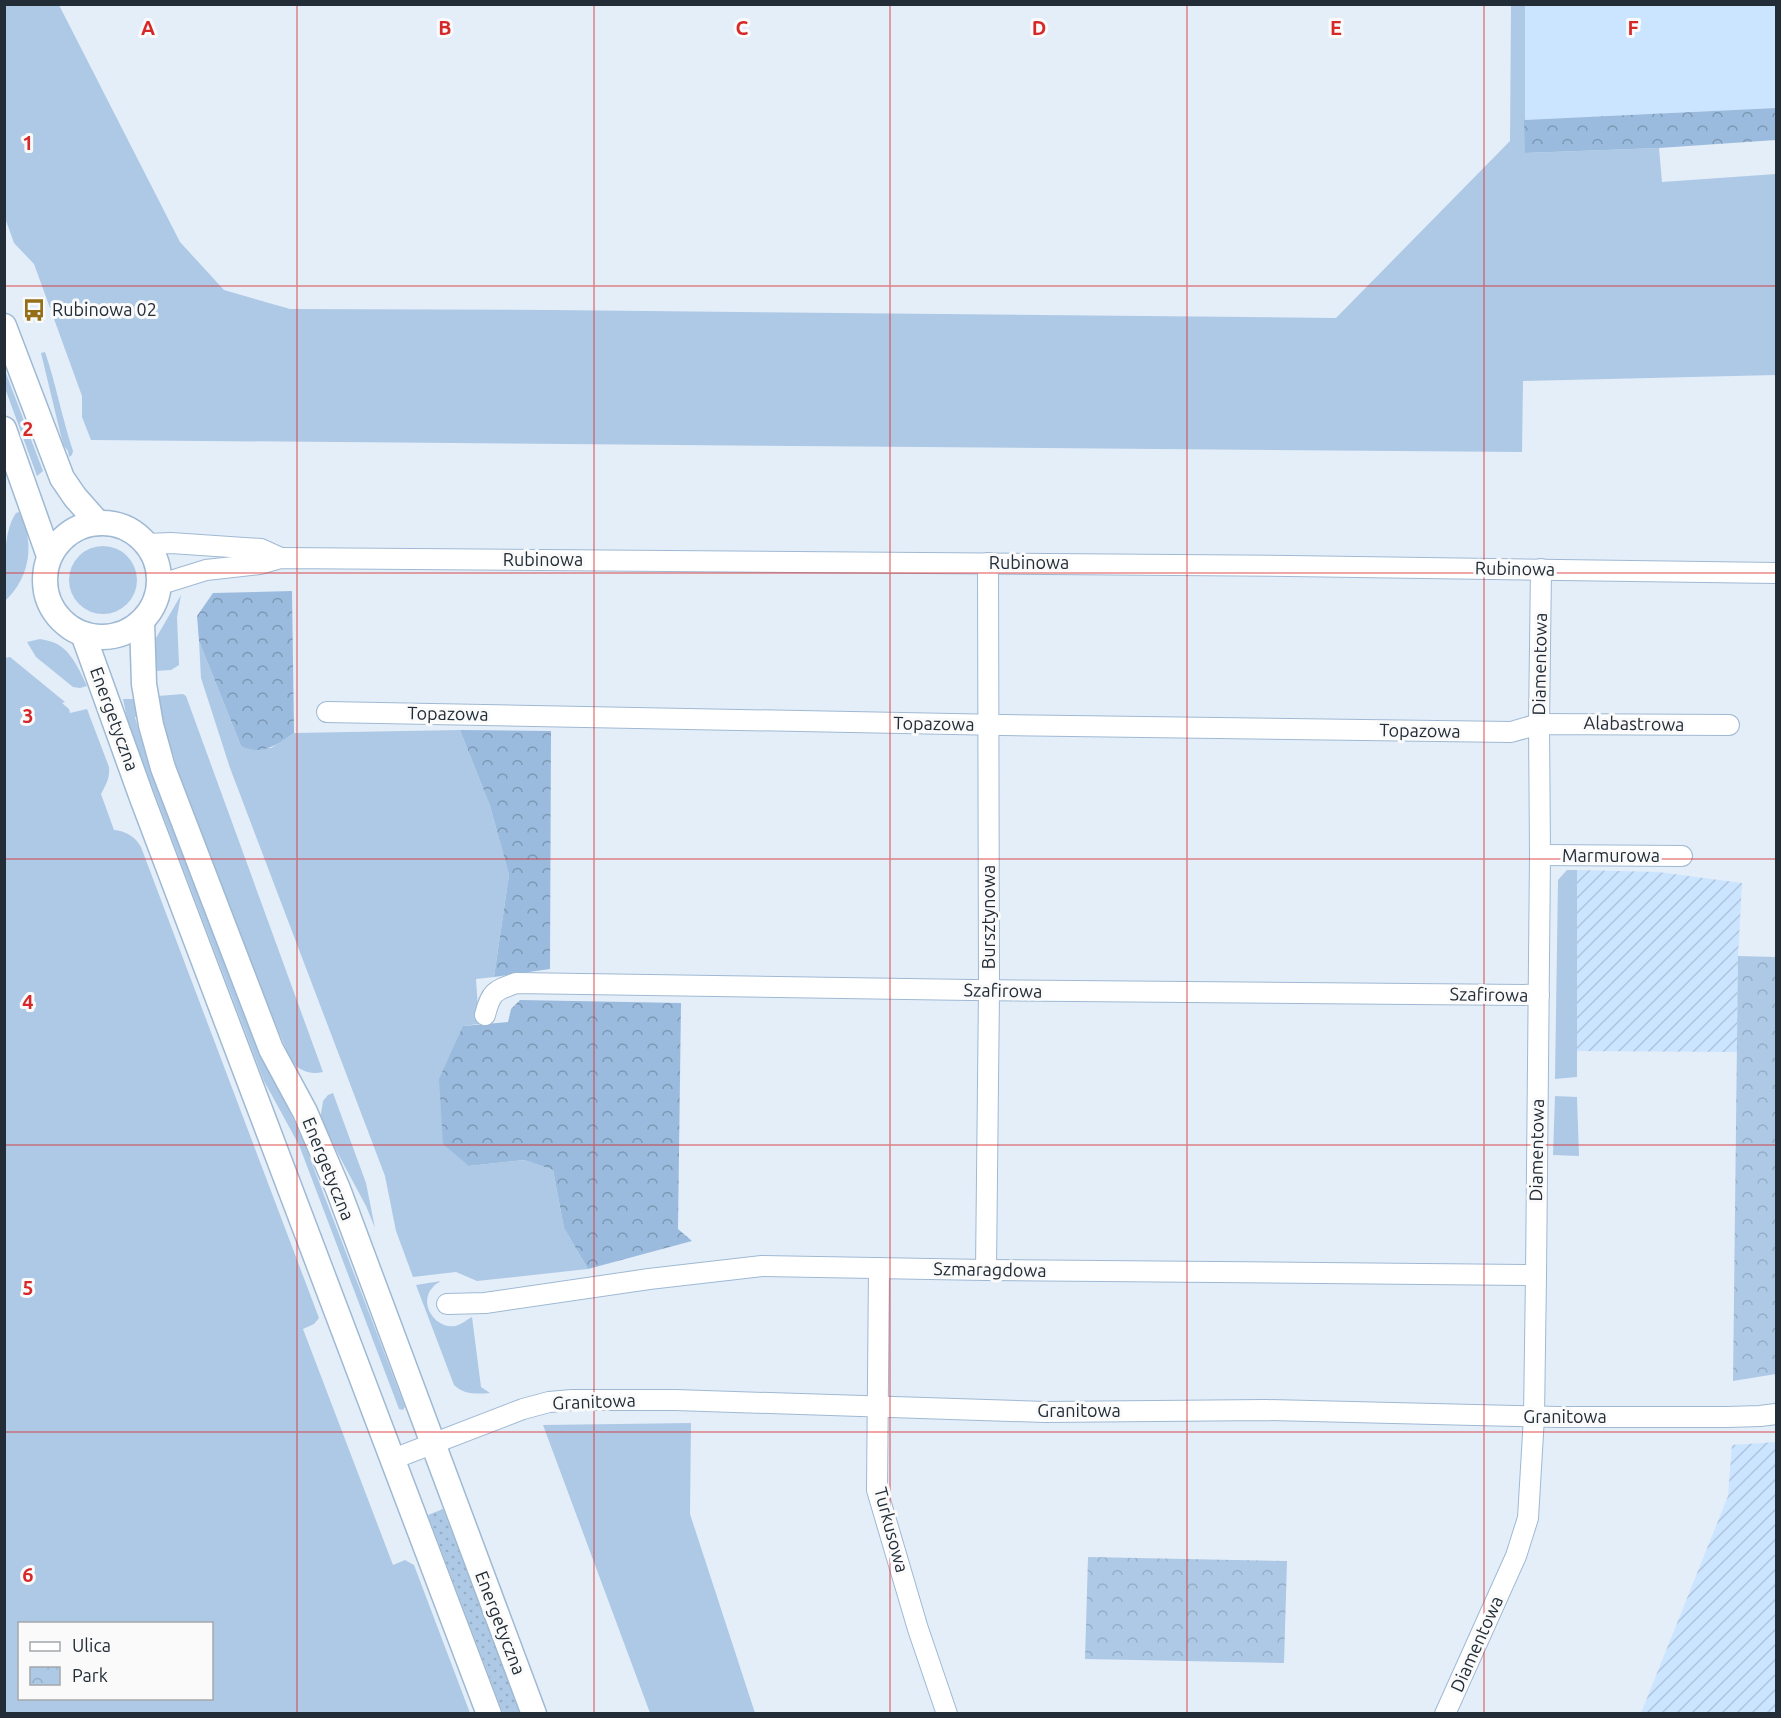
<svg xmlns="http://www.w3.org/2000/svg" width="1781" height="1718" font-family="Ubuntu,sans-serif">
  <style>
    .built { fill: #cbe4ff }
    .industrial { fill: url(#industrial-furrows) }
    .grass { fill: #aec9e5; fill-rule: evenodd }
    .forest { fill: url(#forest-crowns) }
    .park { fill: url(#park-crowns) }
    .garden { fill: url(#garden-dots) }
    .lines { fill: none; stroke-linecap: round; stroke-linejoin: round }
    .minor-casing { stroke: #9fb9d3; stroke-width: 22 }
    .tertiary-casing { stroke: #9fb9d3; stroke-width: 27 }
    .minor { stroke: #fff; stroke-width: 20 }
    .tertiary { stroke: #fff; stroke-width: 24 }
    .grid { fill: none; stroke: #d62828; stroke-width: 1.5; stroke-opacity: 0.55 }
    .labels { text-anchor: middle; stroke-width: 6; stroke-linejoin: round; paint-order: stroke }
    .poi-label { font-size: 18px; fill: #232d37; stroke: #fafafa; text-anchor: start }
    .street-label { font-size: 18px; fill: #232d37; stroke: #fafafa }
    .grid-label { font-size: 20px; text-anchor: middle; font-weight: bold; fill: #d62828; stroke: #fafafa; stroke-width: 6; stroke-linejoin: round; paint-order: stroke }
  </style>
  <defs>
    <pattern id="industrial-furrows" width="10" height="10" patternUnits="userSpaceOnUse" patternTransform="scale(1.5)"><rect width="10" height="10" fill="#cbe4ff"/><path d="M-1 1l2-2M0 10L10 0M9 11l2-2" fill="none" stroke="#aec4db"/></pattern>
    <pattern id="forest-crowns" width="20" height="18" patternUnits="userSpaceOnUse" patternTransform="scale(1.5)"><rect width="20" height="18" fill="#9abbdd"/><path d="M2 6a3 3 0 1 1 6 0M12 15a3 3 0 1 1 6 0" fill="none" stroke="#7d98b4"/></pattern>
    <pattern id="park-crowns" width="20" height="18" patternUnits="userSpaceOnUse" patternTransform="scale(1.5)"><rect width="20" height="18" fill="#aec9e5"/><path d="M2 6a3 3 0 1 1 6 0M12 15a3 3 0 1 1 6 0" fill="none" stroke="#95adc5"/></pattern>
    <pattern id="garden-dots" width="8" height="8" patternUnits="userSpaceOnUse" patternTransform="scale(1.5)"><rect width="8" height="8" fill="#aec9e5"/><path d="M2 2h.1M6 6h.1" fill="none" stroke="#95adc5" stroke-width="1.8" stroke-linecap="round"/></pattern>
  </defs>
  <rect width="100%" height="100%" fill="#e4eef9"/>
  <path class="built" d="M1525,5h251v103l-252,12z"/>
  <g class="industrial">
    <path d="M1577,870l81,2 84,11 -4,73 -1,96 -160,-1z"/>
    <path d="M1776,1442v271h-135l87,-217 4,-51z"/>
  </g>
  <g class="grass">
    <path d="M5,5h54l121,237 44,48 66,19 260,1 786,8 174,-177 1,-136h14v148l134,-5 3,34 114,-8v201l-253,6 -1,71 -1431,-12 -9,-23v-21l-48,-132 -20,-21 -9,-25z"/>
    <path d="M45,352c11,32 17,66 28,99l-1,4 -3,2 -1,-6 -4,-5 -3,-10 -20,-83z"/>
    <path d="M4,368l39,103 -6,5 -32,-88z"/>
    <path d="M19,512c16,29 12,64 -13,88l-1,-4c0,-24 -3,-63 11,-83z"/>
    <circle cx="103" cy="580" r="34"/>
    <path d="M181,595l-4,22 2,48 -8,5 -16,1v-23l1,-10z"/>
    <path d="M40,639c5,1 11,2 15,4 16,7 25,28 32,43l-7,2 -7,-1 -37,-30 -9,-15z"/>
    <path d="M199,641l42,105 30,2 23,-15 166,-3 30,76 19,69 -15,102 -18,2 3,45 -16,2 6,140 55,-6 29,10 11,58 24,41 -111,12 -21,-9 -43,5 -17,-46 -11,-55 -155,-408 -29,-90z"/>
    <path d="M10,657l55,45 -3,1 7,6 1,4 17,-4 22,58c1,11 -3,18 -8,27l13,36c11,1 21,6 27,17l178,471 -5,6 -11,5 90,236 12,-5 9,5 56,148h-465l-1,-1055zM20,1624h192v74h-192z"/>
    <path d="M183,694l3,2 137,376c-13,3 -21,-1 -31,-9l-40,-95 -1,-7 -76,-198 -1,-7 -3,-1 -13,-59z"/>
    <path d="M123,699h11l3,17 -2,1 12,43 103,268 53,112 102,267 -2,3 -4,-1 -100,-264 -35,-64 -136,-358z"/>
    <path d="M1567,870h10v207l-22,2 3,-199z"/>
    <path d="M333,1093l33,90 9,45 -9,-22 -46,-86 3,-19 5,-6z"/>
    <path d="M1555,1096l22,1 2,59 -26,-1z"/>
    <path d="M441,1281c-3,2 -6,3 -8,6 -15,15 1,42 22,39 6,-1 11,-6 17,-9l9,70 9,6c-13,1 -26,2 -36,-8l-38,-100z"/>
    <path d="M691,1423l-1,91 65,199h-105l-107,-288z"/>
  </g>
  <g class="forest">
    <path d="M1776,108v32l-117,8 -134,5 -1,-33z"/>
    <path d="M292,591l2,142c-18,12 -31,23 -53,13l-42,-105 -2,-25 16,-23z"/>
    <path d="M460,730l91,1 -1,238 -56,8 15,-102 -19,-69z"/>
    <path d="M520,1000l161,3 -3,226 14,12 -104,28 -24,-41 -11,-58 -29,-10 -55,6 -26,-22 -4,-65 24,-53 45,-4 3,-13z"/>
  </g>
  <g class="park">
    <path d="M1738,956l38,1v417l-43,7z"/>
    <path d="M1088,1557l199,4 -3,102 -199,-4z"/>
  </g>
  <path class="garden" d="M443,1509l78,204h-18l-75,-198z"/>
  <g class="lines">
    <g class="minor-casing">
      <g id="minor">
        <path d="M146,544l25,-1 90,6 20,9"/>
        <path d="M158,585l48,-15 54,-6 21,-6 1008,8 487,7"/>
        <path d="M327,712l676,13 508,7 28,-8 190,1"/>
        <path d="M1540,855l142,1"/>
        <path d="M485,1015c6,-23 9,-24 31,-32l455,7 568,5"/>
        <path d="M879,1268l-2,222 41,139 29,85"/>
        <path d="M986,1270l3,-280 -1,-427"/>
        <path d="M447,1304l38,-1 164,-24 113,-13 224,4 550,5"/>
        <path d="M393,1459l130,-50 26,-7 23,-2h103l370,12 221,-2 293,7h168l33,-1 16,-2"/>
        <path d="M1445,1714l71,-158 12,-38 6,-101 2,-142 4,-420 -1,-131 2,-155"/>
      </g>
    </g>
    <g class="tertiary-casing">
      <g id="tertiary">
        <path d="M4,326l58,152 13,19 23,26"/>
        <path d="M4,429l45,127"/>
        <circle cx="102" cy="580" r="57"/>
        <path d="M142,621l2,63 7,41 12,43 108,281 34,63 33,77 196,525"/>
        <path d="M83,634l59,164 347,916"/>
      </g>
    </g>
    <use href="#minor" class="minor"/>
    <use href="#tertiary" class="tertiary"/>
  </g>
  <path class="grid" d="M297,4v1710M594,4v1710M890,4v1710M1187,4v1710M1484,4v1710M4,286h1772M4,573h1772M4,859h1772M4,1145h1772M4,1432h1772"/>
  <defs>
    <g id="bus-bare" transform="scale(1.8)"><path d="M-5-6H5V4H4V6H2V4H-2V6H-4V4H-5ZM-3.5-4V0h7V-4ZM-3.5 1.2v1.5H-2V1.2ZM2 1.2v1.5H3.5V1.2Z" fill="#946f18" stroke="#fafafa" stroke-width="2.5" paint-order="stroke"/></g>
  </defs>
  <g fill-rule="evenodd">
    <use href="#bus-bare" x="34" y="310"/>
  </g>
  <g class="labels">
    <g class="poi-label">
      <text x="52" y="316">Rubinowa 02</text>
    </g>
    <g class="street-label">
      <text x="543" y="566">Rubinowa</text>
      <text x="1029" y="569">Rubinowa</text>
      <text transform="translate(1515 569) rotate(1)" y="6">Rubinowa</text>
      <text transform="translate(1540 664) rotate(-89)" y="6">Diamentowa</text>
      <text transform="translate(448 714) rotate(1)" y="6">Topazowa</text>
      <text transform="translate(114 719) rotate(70)" y="6">Energetyczna</text>
      <text transform="translate(934 724) rotate(1)" y="6">Topazowa</text>
      <text transform="translate(1634 724) rotate(1)" y="6">Alabastrowa</text>
      <text transform="translate(1420 731) rotate(1)" y="6">Topazowa</text>
      <text x="1611" y="862">Marmurowa</text>
      <text transform="translate(989 917) rotate(-90)" y="6">Bursztynowa</text>
      <text transform="translate(1003 991) rotate(1)" y="6">Szafirowa</text>
      <text transform="translate(1489 995) rotate(1)" y="6">Szafirowa</text>
      <text transform="translate(1537 1150) rotate(-89)" y="6">Diamentowa</text>
      <text transform="translate(328 1169) rotate(68)" y="6">Energetyczna</text>
      <text transform="translate(990 1270) rotate(1)" y="6">Szmaragdowa</text>
      <text transform="translate(594 1402) rotate(-2)" y="6">Granitowa</text>
      <text x="1079" y="1417">Granitowa</text>
      <text x="1565" y="1423">Granitowa</text>
      <text transform="translate(891 1530) rotate(75)" y="6">Turkusowa</text>
      <text transform="translate(500 1623) rotate(69)" y="6">Energetyczna</text>
      <text transform="translate(1477 1644) rotate(-66)" y="6">Diamentowa</text>
    </g>
  </g>
  <g class="grid-label">
    <text x="148" y="35">A</text>
    <text x="445" y="35">B</text>
    <text x="742" y="35">C</text>
    <text x="1039" y="35">D</text>
    <text x="1336" y="35">E</text>
    <text x="1633" y="35">F</text>
    <text x="28" y="150">1</text>
    <text x="28" y="436">2</text>
    <text x="28" y="723">3</text>
    <text x="28" y="1009">4</text>
    <text x="28" y="1295">5</text>
    <text x="28" y="1582">6</text>
  </g>
  <rect width="1781" height="1718" fill="none" stroke="#232d37" stroke-width="12"/>
  <rect x="18" y="1622" width="195" height="78" fill="#fafafa" stroke="#a4a8ac" stroke-width="1.5"/>
  <rect x="30" y="1642" width="30" height="9" fill="#ffffff" stroke="#a4a8ac" stroke-width="1.5"/>
  <text x="72" y="1652" font-size="18" fill="#232d37">Ulica</text>
  <rect x="30" y="1667" width="30" height="18" fill="url(#park-crowns)" stroke="#a4a8ac" stroke-width="1.5"/>
  <text x="72" y="1682" font-size="18" fill="#232d37">Park</text>
</svg>
